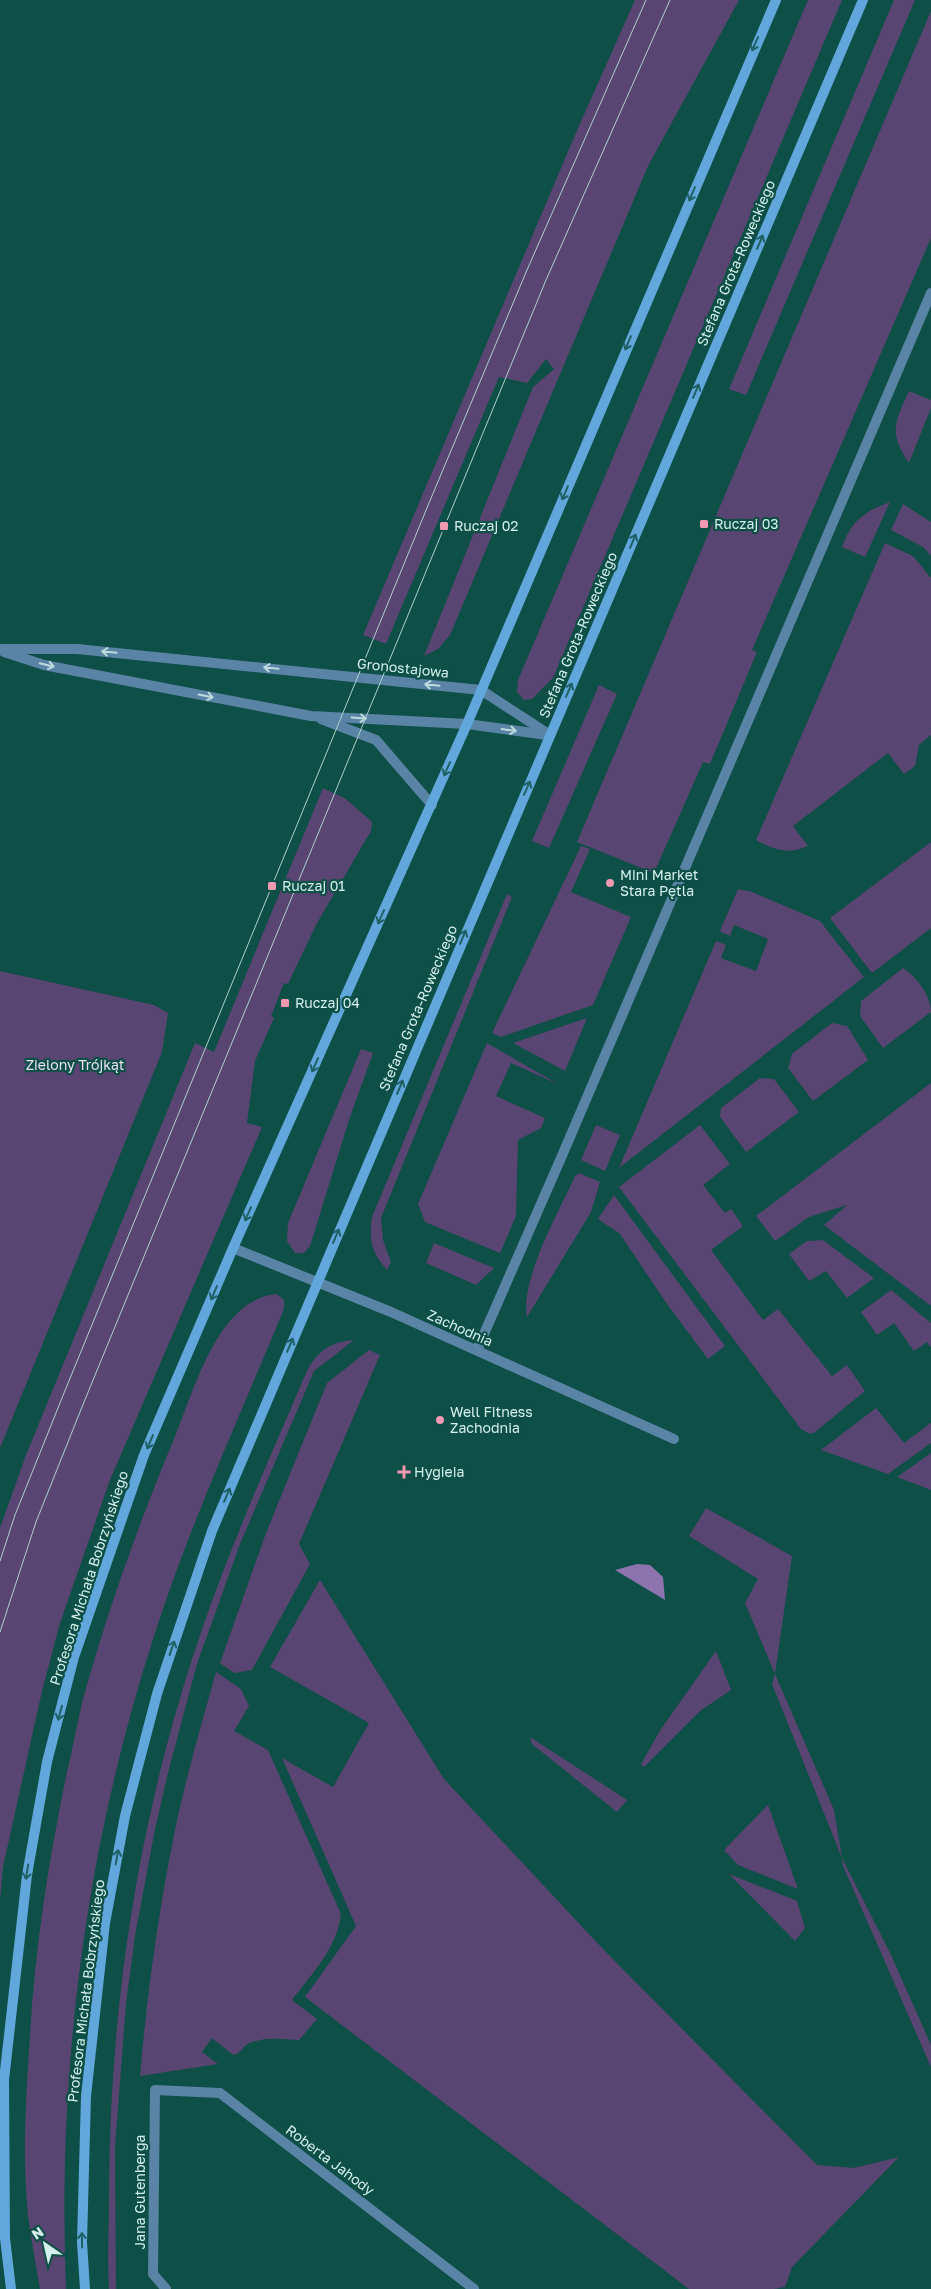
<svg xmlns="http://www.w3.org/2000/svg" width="931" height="2289" font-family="'Golos Text',sans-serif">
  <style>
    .green { fill: #584571 }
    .forest { fill: #8d74af }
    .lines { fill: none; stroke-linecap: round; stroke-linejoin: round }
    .street { stroke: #5a84a5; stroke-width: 10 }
    .secondary { stroke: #62a7db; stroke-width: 10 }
    .tram { stroke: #add1cb; stroke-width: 1 }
    .oneway { stroke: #1f6165 }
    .oneway2 { stroke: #bbdadc }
    .poi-dot { fill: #f19ab1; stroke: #0e4f47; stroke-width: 2 }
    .labels { text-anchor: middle; stroke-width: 4.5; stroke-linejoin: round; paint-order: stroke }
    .street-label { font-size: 14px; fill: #d3f0ea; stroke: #0e4f47 }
    .poi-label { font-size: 14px; fill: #d3f0ea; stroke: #0e4f47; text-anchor: start }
    .park-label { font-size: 14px; fill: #e7e1f2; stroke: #0e4f47 }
  </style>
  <rect width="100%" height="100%" fill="#0e4f47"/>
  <g class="green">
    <path d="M635,0h104l-91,166 -198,469 -12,14 -14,7 109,-269 21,-18 -8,-10 -19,24 -28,-6 -113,267 -23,-9 215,-507z"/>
    <path d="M808,0h34l-289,678 -21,21 -8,1 -7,-8 1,-12z"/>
    <path d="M894,0h21l-169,395 -17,-6z"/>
    <path d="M931,11v227l-179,412 5,2 -47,112 -7,-2 -49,111 -77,-31z"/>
    <path d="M909,391l22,9v8l-22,55c-21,-31 -14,-41 0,-72z"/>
    <path d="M890,502l-25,55 -23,-10c9,-26 23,-36 48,-45z"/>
    <path d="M903,504l28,18v34l-8,-9 -32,-17z"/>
    <path d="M885,543l28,13 18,22v157l-12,10 -4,21 -11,8 -16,-21 -95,73 15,20c-19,9 -35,4 -52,-6z"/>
    <path d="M599,685l18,9 -68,154 -17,-7z"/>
    <path d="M323,788l23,11 26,23 -1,9 -54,92 -29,61 -4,-1 -13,33 3,2 -19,43 -8,62 15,4 -152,353 -50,143 -18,68 -39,176 -3,33v-372l26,-73 169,-412 19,9z"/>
    <path d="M931,842v86l-59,45 -42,-55z"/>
    <path d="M581,846l9,3 -19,43 60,25 -38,88 -92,32 -9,-4z"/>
    <path d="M738,889l14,3 68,29 44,56 -245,191 97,-227 10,4 -5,13 35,13 12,-32 -34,-14 -4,11 -10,-5z"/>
    <path d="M507,894l5,3 -131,321 2,22 8,22 -4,8c-16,-19 -18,-28 -15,-53z"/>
    <path d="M903,968c14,9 28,28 28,44l-48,36 -23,-32 1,-15z"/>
    <path d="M0,971l154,34 14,8 -6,39 -162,396z"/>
    <path d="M587,1018l-22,53 -52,-28z"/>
    <path d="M832,1023l15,3 21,34 -55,41 -25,-33 4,-14z"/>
    <path d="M487,1043l71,41 -47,-21 -15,33 49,22 -4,10 -23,12 -2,76 -16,37 -75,-31 -7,-18z"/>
    <path d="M361,1049l12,4 -24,67 -39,126 -6,7h-9l-8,-12 1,-18z"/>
    <path d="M760,1078l14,1 25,33 -53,40 -26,-35 1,-9z"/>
    <path d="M931,1083v223l-107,-81 23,-20 -38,12 -34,24 -19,-25z"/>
    <path d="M596,1125l24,10 -15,36 -24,-11z"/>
    <path d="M700,1125l30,39 -27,21 22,28 6,-4 12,17 -32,24 52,70 15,-11 54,67 15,-11 18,26 -50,41 -5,2 -9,-5 -182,-242z"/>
    <path d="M579,1173l21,9 -9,30 -64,105c-7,-38 32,-105 48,-141z"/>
    <path d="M614,1195l111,151 -17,13 -41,-55 -47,-70 -22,-15z"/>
    <path d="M823,1240l51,38 -27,20 -21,-27 -17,10 -20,-27 18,-13z"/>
    <path d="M434,1243l60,25 -18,17 -50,-22z"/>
    <path d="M891,1290l40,33v25l-4,-6 -13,9 -20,-28 -17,12 -16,-23z"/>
    <path d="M276,1294l8,6v9c-45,109 -94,215 -130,327 -68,210 -97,433 -88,653h-26c-4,-24 -9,-49 -12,-74 -6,-60 -2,-120 2,-180 5,-89 19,-176 37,-263 6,-24 10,-49 16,-73 25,-90 57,-179 93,-265 19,-46 42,-134 100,-140z"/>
    <path d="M354,1340l-40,31 -74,173 -43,120 -28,105 -14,60 -20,107 -9,68 -11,143 1,142h-7c-2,-30 0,-61 0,-91 0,-182 27,-365 83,-539 32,-99 74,-193 115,-288 11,-21 24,-29 47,-31z"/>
    <path d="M369,1350l11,5 -81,189 11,20 -58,106 -18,3 -14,-10 46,-130 61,-150z"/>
    <path d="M876,1408l28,35 27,-20v20l-43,31 -67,-24z"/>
    <path d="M931,1453v37l-34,-13z"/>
    <path d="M706,1508l86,48 -17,118 59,136 8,48 49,97 40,90v22l-88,-201 -1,-8 -70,-174 3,-10 -30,-71 13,-24 -69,-43z"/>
    <path d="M320,1580l124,199 160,171 213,215 37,3 45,-11 -107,110 -7,20 -11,2h-85l-384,-292 51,-71 -74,-168 51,29 36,-64 -99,-56z"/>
    <path d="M716,1651l15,39 -31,21 -56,56 -3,-3 20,-35z"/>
    <path d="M216,1672l25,17 8,17 -15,25 34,19 73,164c-4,35 -29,59 -49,86l25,19 -18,21c-16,-1 -38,-4 -53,5 -5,4 -6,9 -13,10l-21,-17 -10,14 16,12 -78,12c7,-81 18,-161 34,-241 11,-55 27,-109 42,-163z"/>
    <path d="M530,1737l97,63 -10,12 -85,-68z"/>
    <path d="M768,1805l30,84 -60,-24 -14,-15z"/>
    <path d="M729,1874l68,27 8,27 -10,13z"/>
  </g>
  <path class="forest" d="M637,1564l13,1 13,12 2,23 -50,-30z"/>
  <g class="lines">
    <g class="street">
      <path d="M0,649h77l404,41 69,45"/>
      <path d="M4,652l40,13 267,51 156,8 80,11"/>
      <path d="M321,719l55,21 56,65"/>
      <path d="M233,1248l158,64 283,127"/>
      <path d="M477,1350l84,-192 370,-865"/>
      <path d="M166,2289l-13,-15 2,-184 65,3 254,196"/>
    </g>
    <g class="secondary">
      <path d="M11,2289l-6,-51 -1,-158 23,-205 20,-113 27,-105 70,-202 89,-207 234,-524 309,-724"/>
      <path d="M85,2289l-3,-47 4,-146 19,-173 20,-107 32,-122 55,-163 651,-1531"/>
    </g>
    <g class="tram">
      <path d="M0,1561l15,-46 49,-122 365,-890 98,-233 119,-270"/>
      <path d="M0,1632l36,-110 48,-120 462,-1122 124,-280"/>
    </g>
  </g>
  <defs><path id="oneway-shaft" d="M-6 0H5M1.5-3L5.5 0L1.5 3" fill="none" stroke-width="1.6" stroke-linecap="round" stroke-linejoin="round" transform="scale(1.25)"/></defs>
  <g class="oneway">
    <use href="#oneway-shaft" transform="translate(755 44) rotate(114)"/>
    <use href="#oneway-shaft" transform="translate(692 194) rotate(113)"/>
    <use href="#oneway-shaft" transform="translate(760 242) rotate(-67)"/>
    <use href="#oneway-shaft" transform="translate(628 343) rotate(113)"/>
    <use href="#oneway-shaft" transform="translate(696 391) rotate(-67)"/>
    <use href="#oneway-shaft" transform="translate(565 493) rotate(113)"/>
    <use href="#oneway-shaft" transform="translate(633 541) rotate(-67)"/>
    <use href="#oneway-shaft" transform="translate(569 690) rotate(-67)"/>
    <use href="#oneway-shaft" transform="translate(447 769) rotate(114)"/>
    <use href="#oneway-shaft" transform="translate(527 788) rotate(-66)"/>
    <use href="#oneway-shaft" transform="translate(381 917) rotate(114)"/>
    <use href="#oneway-shaft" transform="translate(463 937) rotate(-67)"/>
    <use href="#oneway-shaft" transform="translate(315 1065) rotate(114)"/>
    <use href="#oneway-shaft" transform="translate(400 1087) rotate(-67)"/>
    <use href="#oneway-shaft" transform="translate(248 1214) rotate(114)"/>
    <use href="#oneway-shaft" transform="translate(336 1236) rotate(-67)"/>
    <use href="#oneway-shaft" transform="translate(214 1293) rotate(113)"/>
    <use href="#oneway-shaft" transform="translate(290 1345) rotate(-67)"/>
    <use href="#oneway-shaft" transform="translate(150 1442) rotate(113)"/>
    <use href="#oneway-shaft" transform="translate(227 1495) rotate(-67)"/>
    <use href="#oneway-shaft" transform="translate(172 1648) rotate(-71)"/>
    <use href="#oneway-shaft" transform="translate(60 1713) rotate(105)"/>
    <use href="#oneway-shaft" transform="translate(117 1857) rotate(-80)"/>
    <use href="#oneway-shaft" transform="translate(27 1872) rotate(99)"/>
    <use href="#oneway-shaft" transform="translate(82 2240) rotate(-91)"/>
  </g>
  <g class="oneway2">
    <use href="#oneway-shaft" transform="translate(109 652) rotate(-174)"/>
    <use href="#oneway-shaft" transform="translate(47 665) rotate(13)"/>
    <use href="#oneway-shaft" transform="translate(271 668) rotate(-174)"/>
    <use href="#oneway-shaft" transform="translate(432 685) rotate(-174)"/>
    <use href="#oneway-shaft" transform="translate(206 696) rotate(11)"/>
    <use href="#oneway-shaft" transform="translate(359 718) rotate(4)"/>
    <use href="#oneway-shaft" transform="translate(509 730) rotate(8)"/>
  </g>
  <g class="poi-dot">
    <rect x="699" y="519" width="10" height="10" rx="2.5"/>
    <rect x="439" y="521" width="10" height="10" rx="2.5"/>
    <circle cx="610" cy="883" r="5"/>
    <rect x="267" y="881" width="10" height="10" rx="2.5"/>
    <rect x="280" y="998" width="10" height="10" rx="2.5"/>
    <circle cx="440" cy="1420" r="5"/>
    <path d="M401.5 1464.5h5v5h5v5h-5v5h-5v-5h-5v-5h5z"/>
  </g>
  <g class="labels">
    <g class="street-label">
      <text transform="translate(736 263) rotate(-67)" y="5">Stefana Grota-Roweckiego</text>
      <text transform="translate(578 635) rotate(-67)" y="5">Stefana Grota-Roweckiego</text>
      <text transform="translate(403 668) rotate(6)" y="5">Gronostajowa</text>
      <text transform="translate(418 1008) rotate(-67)" y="5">Stefana Grota-Roweckiego</text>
      <text transform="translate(460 1328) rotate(24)" y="5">Zachodnia</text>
      <text transform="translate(89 1578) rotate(-72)" y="5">Profesora Michała Bobrzyńskiego</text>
      <text transform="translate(86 1991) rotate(-83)" y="5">Profesora Michała Bobrzyńskiego</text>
      <text transform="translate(330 2160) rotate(37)" y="5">Roberta Jahody</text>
      <text transform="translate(140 2192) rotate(-90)" y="5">Jana Gutenberga</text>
    </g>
    <g class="poi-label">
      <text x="714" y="529">Ruczaj 03</text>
      <text x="454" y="531">Ruczaj 02</text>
      <text x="620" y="880">Mini Market<tspan x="620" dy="16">Stara Pętla</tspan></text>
      <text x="282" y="891">Ruczaj 01</text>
      <text x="295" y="1008">Ruczaj 04</text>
      <text x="450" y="1417">Well Fitness<tspan x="450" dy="16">Zachodnia</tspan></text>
      <text x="414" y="1477">Hygieia</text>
    </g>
    <g class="park-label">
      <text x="75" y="1070">Zielony Trójkąt</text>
    </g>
  </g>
  <g transform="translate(45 2244) rotate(326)" stroke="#0e4f47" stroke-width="4" paint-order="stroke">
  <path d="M0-4L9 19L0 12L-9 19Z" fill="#d3f0ea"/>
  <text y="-8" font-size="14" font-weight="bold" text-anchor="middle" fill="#d3f0ea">N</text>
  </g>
</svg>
